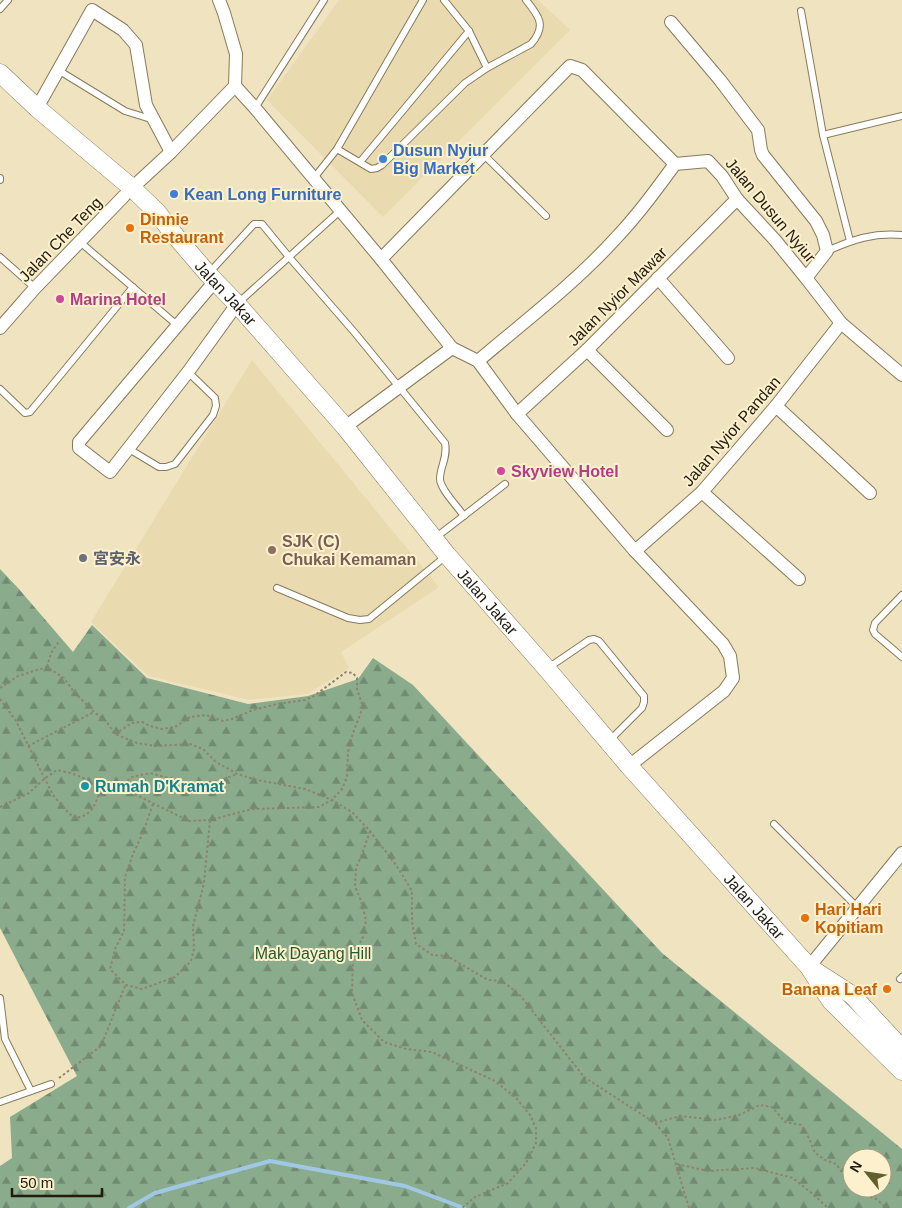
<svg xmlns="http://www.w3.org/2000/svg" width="902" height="1208" font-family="Arial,'Noto Sans SC',sans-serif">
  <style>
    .built { fill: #eadab0 }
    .forest { fill: url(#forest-firs); fill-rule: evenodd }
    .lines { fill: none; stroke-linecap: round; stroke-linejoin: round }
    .stream { stroke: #a0c8e4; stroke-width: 4 }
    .service-casing { stroke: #867b5b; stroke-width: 8 }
    .minor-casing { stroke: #867b5b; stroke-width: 14 }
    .secondary-casing { stroke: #867b5b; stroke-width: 19 }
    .path { stroke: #8c836b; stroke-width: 2; stroke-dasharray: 2.5 2.5; stroke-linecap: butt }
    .service { stroke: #fff; stroke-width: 6 }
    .minor { stroke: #fff; stroke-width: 12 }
    .secondary { stroke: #fff; stroke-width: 18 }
    .shop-dot { fill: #3f7fe0; stroke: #fdf1cd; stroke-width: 2 }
    .food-dot { fill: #e8710a; stroke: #fdf1cd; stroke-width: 2 }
    .hotel-dot { fill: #d1479c; stroke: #fdf1cd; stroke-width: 2 }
    .education-dot { fill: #8d6e63; stroke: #fdf1cd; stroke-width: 2 }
    .worship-dot { fill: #6b7280; stroke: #fdf1cd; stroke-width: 2 }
    .culture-dot { fill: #0f9aa8; stroke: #fdf1cd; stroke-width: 2 }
    .labels { text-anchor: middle; stroke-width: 4; stroke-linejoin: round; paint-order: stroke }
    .shop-label { font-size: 16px; font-weight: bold; fill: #366cbe; stroke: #fdf1cd; text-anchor: start }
    .street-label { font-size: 16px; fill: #211c0f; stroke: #fdf1cd }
    .food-label { font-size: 16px; font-weight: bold; fill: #c56008; stroke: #fdf1cd; text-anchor: start }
    .hotel-label { font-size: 16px; font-weight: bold; fill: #b23c85; stroke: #fdf1cd; text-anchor: start }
    .education-label { font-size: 16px; font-weight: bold; fill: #785e54; stroke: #fdf1cd; text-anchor: start }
    .worship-label { font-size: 16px; font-weight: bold; fill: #5b616d; stroke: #fdf1cd; text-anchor: start }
    .culture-label { font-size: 16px; font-weight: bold; fill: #0d838f; stroke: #fdf1cd; text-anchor: start }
    .park-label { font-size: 16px; fill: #26592e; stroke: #fdf1cd }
  </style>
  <defs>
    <pattern id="forest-firs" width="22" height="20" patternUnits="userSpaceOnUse" patternTransform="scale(1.25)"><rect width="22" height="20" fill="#8aac8c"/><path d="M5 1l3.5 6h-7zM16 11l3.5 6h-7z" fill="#708b71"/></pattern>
  </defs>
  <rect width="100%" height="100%" fill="#f0e3c0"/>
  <g class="built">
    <path d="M339,0h199l32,30 -187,187 -116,-117z"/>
    <path d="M252,360l187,227 -98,65 8,16 -41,26 -59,6 -101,-24 -57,-54z"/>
  </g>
  <path class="forest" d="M0,569l18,19 55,64 19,-27 55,53 101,26 60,-8 50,-17 15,-21 40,27 249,268 240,196v59h-902v-42l12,-8 -2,-41 67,-41 -77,-148zM852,1158h30v30h-30z"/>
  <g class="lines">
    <path class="stream" d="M129,1208l26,-15 115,-32 135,25 59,22"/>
    <g class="service-casing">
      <g id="service">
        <path d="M444,0l25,31 18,37"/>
        <path d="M0,9l8,-9"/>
        <path d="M801,11l22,124 27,106"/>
        <path d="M58,70l67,41 29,9"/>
        <path d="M255,108l69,-108"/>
        <path d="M823,135l79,-19"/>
        <path d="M337,149l34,20 6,-1 5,-3 83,-82 22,-15 44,-24c16,-18 8,-28 -5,-44"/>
        <path d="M483,154l63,62"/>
        <path d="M360,162l109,-131"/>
        <path d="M0,178v2"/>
        <path d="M314,178l23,-29 86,-149"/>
        <path d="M80,242l97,83"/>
        <path d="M827,251c25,-11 47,-19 75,-16"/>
        <path d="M0,257l35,31"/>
        <path d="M209,273l45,-49h8l27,33 66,76 90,110c3,15 -5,23 -5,36 0,10 18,28 24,37"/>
        <path d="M238,303l103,-93"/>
        <path d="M0,389l25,24 5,-1 103,-125"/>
        <path d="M129,449l30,18h7l9,-3 38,-49 3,-9 -1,-8 -27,-26"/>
        <path d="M435,538l70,-54"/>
        <path d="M277,588l71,30 12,2 9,-1 77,-63"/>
        <path d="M902,595l-27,28 -2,7 2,4 27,23"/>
        <path d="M548,668l41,-28 5,-1 5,2 45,55v6l-2,6 -33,33"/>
        <path d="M774,824l84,84"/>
        <path d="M900,979l2,-2"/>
        <path d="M0,998l5,41 26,52"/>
        <path d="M0,1102l51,-18"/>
      </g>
    </g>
    <g class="minor-casing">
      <g id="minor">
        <path d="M671,22l49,58 38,50 3,20 2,5 53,66 7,14 4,16 -21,27"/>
        <path d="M235,86l20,22 126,151 71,89 26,13 39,53 118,137 88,93 7,12 3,22 -9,13 -95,75"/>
        <path d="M37,108l55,-98 31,20 13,15 10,60 25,47"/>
        <path d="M132,188l39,-36 64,-66 1,-32 -12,-41 -5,-13"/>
        <path d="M381,259l189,-193 12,4 93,94"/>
        <path d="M658,278l70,80"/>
        <path d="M215,281l-136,161v6l31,24 78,-100 49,-68"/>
        <path d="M0,328l35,-40 89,-92"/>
        <path d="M587,350l80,80"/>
        <path d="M478,361c46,-39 96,-77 137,-122 22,-23 41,-49 60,-75l33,-3 14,15 15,23 38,41 31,38 35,45 61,52"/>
        <path d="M776,406l94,87"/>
        <path d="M517,414l70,-64 150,-151"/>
        <path d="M345,427l107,-79"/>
        <path d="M702,492l97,87"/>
        <path d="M635,551l67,-59 74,-86 65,-83"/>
        <path d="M809,967l93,-114"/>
      </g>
    </g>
    <g class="secondary-casing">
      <g id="secondary">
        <path id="s1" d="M0,73l37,35 95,80 25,24 15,20 36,42 29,30 108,123 102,128 100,114 82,97 180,201 22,34 71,70"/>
        <path d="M815,971l37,24 50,54"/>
      </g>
    </g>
    <g class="path">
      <path d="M47,667l4,-14 9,-13"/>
      <path d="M0,688l18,-12 29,-9 17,11 10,14 20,20 12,9 9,13 22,9 18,3 35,-2 13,5 13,13 21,12 20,6 48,9 27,11 20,12 18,19 26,34 16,26v31l4,22 16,11 15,1 41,24 14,1 17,13 65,83 71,46 13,15 21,70"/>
      <path d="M0,699l16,22 37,74 10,12 11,11c17,-1 21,-13 26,-27"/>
      <path d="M115,734l17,-11 10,-1 8,4 12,3 13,-2 15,-10 16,-2 17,6 9,-2 21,-9 24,-6 28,-4 9,-4 32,-24 7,1 4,5v11l6,18 -10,26 -5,19 -1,25 -5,12 -10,11 -13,7 -67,2 -42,11 -21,1 -69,-34"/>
      <path d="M28,746l66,-34"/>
      <path d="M100,791l20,-4 12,-10 18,-4 40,11 29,-3 18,-7"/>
      <path d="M153,804l-11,31 -9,19 -8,23 -1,54 -9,18 -5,20 16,16 16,4 33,-12 16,-16 3,-12 -1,-23 11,-43 6,-63"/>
      <path d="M0,807l29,-14 15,-14 13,-9c20,4 28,7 43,21"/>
      <path d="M370,831l-8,23 -6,14 -1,18 6,15 5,19 -3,17 -10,19 -1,37 10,27 22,22 22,7 26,3 63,29 21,17 14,17 6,13v15l-10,20 -18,20 -33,14 -13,11"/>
      <path d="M59,1078l42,-32 24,-60"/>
      <path d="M655,1123l25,-7 37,4 22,-5 21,-10 12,2 13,15 16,3 8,13 6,15 10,7 11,4 16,22"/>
      <path d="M677,1164l31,7 47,-3 38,10 22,18 13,12"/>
      <path d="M853,1188l4,5 19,6 11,9"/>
    </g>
    <use href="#service" class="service"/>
    <use href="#minor" class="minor"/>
    <use href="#secondary" class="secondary"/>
  </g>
  <g class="shop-dot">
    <circle cx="383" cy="159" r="5"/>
    <circle cx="174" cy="194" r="5"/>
  </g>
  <g class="food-dot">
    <circle cx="130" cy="228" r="5"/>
    <circle cx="805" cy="918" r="5"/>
    <circle cx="887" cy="989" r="5"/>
  </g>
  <g class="hotel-dot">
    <circle cx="60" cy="299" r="5"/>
    <circle cx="501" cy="471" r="5"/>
  </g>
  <circle class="education-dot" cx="272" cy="550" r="5"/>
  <circle class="worship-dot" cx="83" cy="558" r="5"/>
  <circle class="culture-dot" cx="85" cy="786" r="5"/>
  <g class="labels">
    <g class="shop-label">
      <text x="393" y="156">Dusun Nyiur<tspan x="393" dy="18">Big Market</tspan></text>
      <text x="184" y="200">Kean Long Furniture</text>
    </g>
    <g class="street-label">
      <text transform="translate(771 210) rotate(50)" y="6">Jalan Dusun Nyiur</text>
      <text transform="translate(60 239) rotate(-46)" y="6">Jalan Che Teng</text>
      <text dy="6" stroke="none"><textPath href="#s1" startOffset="316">Jalan Jakar</textPath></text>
      <text transform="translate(617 296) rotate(-45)" y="6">Jalan Nyior Mawar</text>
      <text transform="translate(731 431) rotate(-49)" y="6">Jalan Nyior Pandan</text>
      <text dy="6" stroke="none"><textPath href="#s1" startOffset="721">Jalan Jakar</textPath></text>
      <text dy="6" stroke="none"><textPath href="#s1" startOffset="1126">Jalan Jakar</textPath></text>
    </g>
    <g class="food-label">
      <text x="140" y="225">Dinnie<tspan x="140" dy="18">Restaurant</tspan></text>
      <text x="815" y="915">Hari Hari<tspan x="815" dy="18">Kopitiam</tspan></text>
      <text x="877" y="995" text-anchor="end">Banana Leaf</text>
    </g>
    <g class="hotel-label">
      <text x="70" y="305">Marina Hotel</text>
      <text x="511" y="477">Skyview Hotel</text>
    </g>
    <g class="education-label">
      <text x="282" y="547">SJK (C)<tspan x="282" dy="18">Chukai Kemaman</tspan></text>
    </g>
    <g class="worship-label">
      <text x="93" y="564">宮安永</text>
    </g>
    <g class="culture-label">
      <text x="95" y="792">Rumah D'Kramat</text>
    </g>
    <g class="park-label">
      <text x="313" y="959">Mak Dayang Hill</text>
    </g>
  </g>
  <g transform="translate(867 1173) rotate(300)"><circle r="24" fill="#fdf1cd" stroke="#a59c81"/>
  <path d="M0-4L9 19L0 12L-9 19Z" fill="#62602c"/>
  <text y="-8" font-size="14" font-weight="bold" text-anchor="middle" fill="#211c0f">N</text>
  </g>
  <path d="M12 1188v8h90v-8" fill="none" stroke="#211c0f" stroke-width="2.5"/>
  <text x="20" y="1188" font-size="15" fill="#211c0f" stroke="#fdf1cd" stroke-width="4" paint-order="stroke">50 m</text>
</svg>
